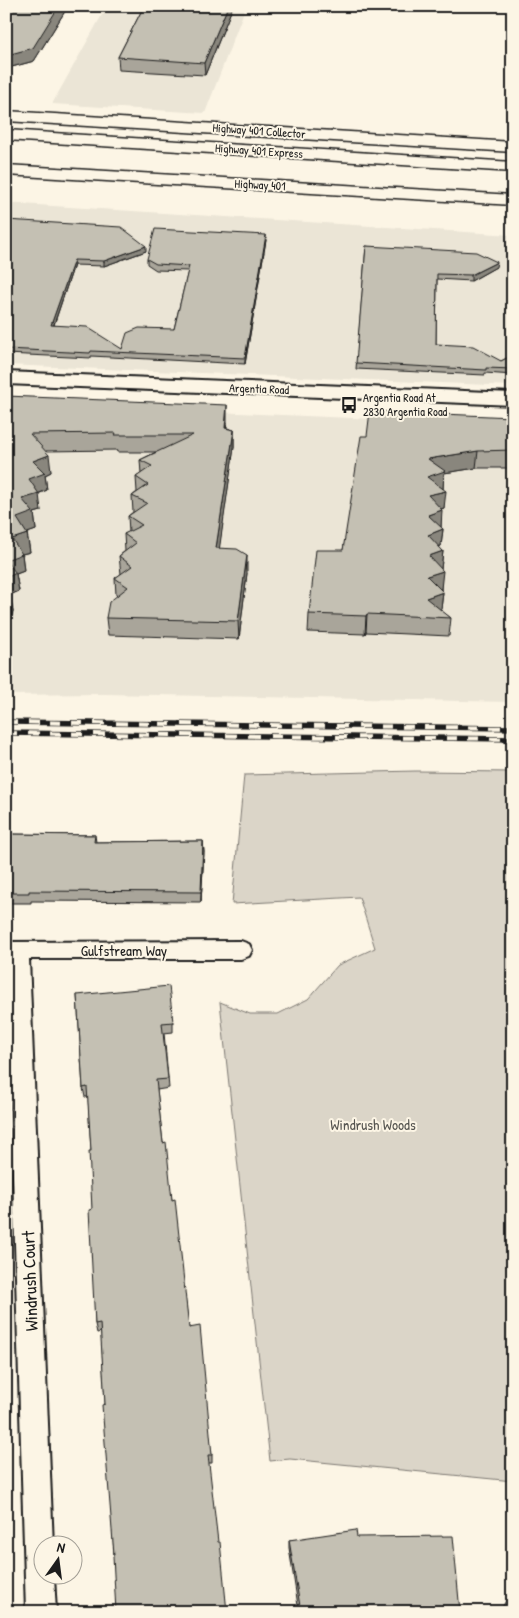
<svg xmlns="http://www.w3.org/2000/svg" width="519" height="1618" font-family="'Patrick Hand',sans-serif">
  <style>
    .built { fill: #ebe5d6 }
    .green { fill: #dbd5c8; stroke: #7c7872 }
    .lines { fill: none; stroke-linecap: round; stroke-linejoin: round }
    .minor-casing { stroke: #1c1c1c; stroke-width: 4 }
    .tertiary-casing { stroke: #1c1c1c; stroke-width: 4 }
    .motorway-casing { stroke: #1c1c1c; stroke-width: 3 }
    .minor { fill: #fcf5e5; fill-rule: evenodd }
    .tertiary { fill: #fcf5e5; fill-rule: evenodd }
    .motorway { fill: #fcf5e5; fill-rule: evenodd }
    .rail-casing { stroke: #1c1c1c; stroke-width: 5.5 }
    .rail { stroke: #fcf5e5; stroke-width: 4; stroke-dasharray: 11; stroke-linecap: butt }
    .wall { fill: #a9a59a; stroke: #1c1c1c }
    .shaded-wall { fill: #89867d; stroke: #1c1c1c }
    .building { fill: #c4c0b3; stroke: #1c1c1c }
    .labels { text-anchor: middle; stroke-width: 4; stroke-linejoin: round; paint-order: stroke }
    .far-street-label { font-size: 12px; fill: #1c1c1c; stroke: #fcf5e5 }
    .far-poi-label { font-size: 12px; fill: #1c1c1c; stroke: #fcf5e5; text-anchor: start }
    .street-label { font-size: 15px; fill: #1c1c1c; stroke: #fcf5e5 }
    .park-label { font-size: 15px; fill: #555450; stroke: #fcf5e5 }
    .near-street-label { font-size: 18px; fill: #1c1c1c; stroke: #fcf5e5 }
  </style>
  <rect width="100%" height="100%" fill="#fcf5e5"/>
  <filter id="ink" filterUnits="userSpaceOnUse"><feTurbulence type="fractalNoise" baseFrequency=".02" numOctaves="2"/><feDisplacementMap in="SourceGraphic" scale="10" xChannelSelector="R" yChannelSelector="G"/><feConvolveMatrix kernelMatrix="1 2 1 2 8 2 1 2 1" color-interpolation-filters="sRGB"/></filter>
  <g filter="url(#ink)">
    <g class="built">
      <path d="M107,6h139l-41,107 -153,-9z"/>
      <path d="M6,203l507,32v151l-507,-21z"/>
      <path d="M6,403l507,22v277l-410,-8 -97,1z"/>
    </g>
    <path class="green" d="M416,771l97,1v709l-223,-22 -20,2 -50,-459 30,12h28l30,-15 30,-34 37,-17 -16,-51 -127,7 12,-129z"/>
    <g class="lines">
      <g class="minor-casing">
        <path id="minor" d="M241,941l8,3 3,6 -3,6 -8,3h-212l24,587h-11v30h12l2,36h-30l-20,-670z"/>
      </g>
      <g class="tertiary-casing">
        <path id="tertiary" d="M6,372l507,21v12l-507,-21z"/>
      </g>
      <g class="motorway-casing">
        <g id="motorway">
          <path d="M6,111l507,31v10l-507,-31z"/>
          <path d="M6,130l507,32v10l-507,-32z"/>
          <path d="M6,165l507,30v10l-507,-30z"/>
        </g>
      </g>
      <use href="#minor" class="minor"/>
      <use href="#tertiary" class="tertiary"/>
      <use href="#motorway" class="motorway"/>
      <g class="rail-casing">
        <g id="rail">
          <path d="M6,722l507,6"/>
          <path d="M6,733l507,6"/>
        </g>
      </g>
      <use href="#rail" class="rail"/>
    </g>
    <g class="wall">
      <path d="M6,6h67l-1,3 -5,-1 -33,53 -26,7h-2z"/>
      <path d="M144,6h89l-28,69 -86,-5 -1,-13z"/>
      <path d="M6,220l140,31 -42,15 -30,-1 -20,60 68,24 52,-20 14,-58 -32,-1 -9,-6v-5l119,-19 -21,124 -154,-8v2l-85,-4z"/>
      <path d="M366,246l130,21 -25,14 -34,-2 -1,65 65,17 12,-6v20l-28,-2v2l-129,-6z"/>
      <path d="M510,255h3v23l-3,-1 -1,-17z"/>
      <path d="M6,396l221,26v6l7,2v17l-15,101 28,25 -8,66 -131,-4 -2,-17 11,-22 -1,-1 -1,-17 6,-4 -2,-18 6,-5 -1,-17 5,-2 -1,-16 5,-4 -1,-16 5,-4 -1,-15 5,-3 -1,-14 16,-8h-39l-1,-2 -70,1 5,21 -6,3 2,15 -9,4 3,17 -7,2 2,17 -9,3 3,19 -8,2 2,17 -8,3 3,17 -9,4 3,16 -7,23z"/>
      <path d="M513,417v51h-37l-32,5 -1,15 1,20 -3,1v18l2,2 -2,17 -2,1 4,4 -2,18v20l2,3 -2,17 -1,1 11,8 -2,18 -83,-4 -1,2 -57,-2 1,-18 34,-64 24,-114z"/>
      <path d="M6,834l89,1 1,7 107,-1 1,11 -3,50 -170,-1v2h-25z"/>
      <path d="M77,995l96,27v10l-9,1 5,55 -12,2 6,53 9,57 17,128 23,127v8h-3l-95,92 -13,-223 -4,1 -2,-9 -4,-173 -3,-54h-3l-2,-9z"/>
      <path d="M357,1537l103,75h-161l-10,-64v-8z"/>
    </g>
    <g class="shaded-wall">
      <path d="M59,6h8v2l-33,53 -26,7 -1,-13z"/>
      <path d="M228,6h5l-28,69 -1,-12z"/>
      <path d="M266,235v5l-21,124v-6z"/>
      <path d="M146,246v5l-42,15v-5z"/>
      <path d="M74,260v5l-22,65 -1,-5z"/>
      <path d="M497,262l-1,5 -25,14v-6z"/>
      <path d="M227,405v17l-2,23v-17z"/>
      <path d="M234,430v17l-17,118 -1,-17z"/>
      <path d="M478,451l-2,17 -32,5 -1,16 -18,5 3,-35z"/>
      <path d="M49,455l2,17 -6,3 2,15 -10,4h2l2,17 -7,2 2,17 -17,6 -2,-18 12,-39 4,-18z"/>
      <path d="M446,491l-2,17 -18,5 2,-18z"/>
      <path d="M442,510l-1,18 -13,-13z"/>
      <path d="M443,529l-2,17 -15,7 2,-18z"/>
      <path d="M27,534l3,18 -8,2 2,17 -8,3 3,17 -9,4 3,16 -7,23v-74l6,-21z"/>
      <path d="M443,551l-2,18 -14,5 2,-18z"/>
      <path d="M247,555v18l-8,66 -1,-18z"/>
      <path d="M443,571l-2,18 -16,5 2,-18z"/>
      <path d="M443,592l-2,17 -17,7 2,-18z"/>
      <path d="M367,614l-1,18 -1,2 1,-18z"/>
      <path d="M203,841l1,11 -3,50v-10z"/>
    </g>
    <g class="building">
      <path d="M6,6h53l-26,42 -26,7z"/>
      <path d="M144,6h84l-24,57 -86,-6z"/>
      <path d="M6,220l115,7 25,19 -42,15 -30,-1 -23,65 36,2 35,22 5,-16 12,-5 35,1 15,-63 -33,-2 -9,-5 8,-30 111,6 -21,123 -154,-7 -1,2 -84,-4z"/>
      <path d="M366,246l110,6 21,10 -26,13 -34,-1 -1,70 37,2 28,15 12,-6v14l-27,-1v2l-130,-7z"/>
      <path d="M510,255h3v18l-2,-1z"/>
      <path d="M6,396l221,9 -2,23 9,2 -18,118 21,1 10,6 -9,66 -132,-3 3,-16 19,-15 -13,-9 17,-12 -13,-10 17,-13 -12,-9 18,-9 -14,-9 19,-13 -15,-7 16,-11 -12,-8 16,-11 -12,-6 53,-25h-78l1,-2 -86,1 19,21 -16,6 12,12 -16,6 10,15 -17,5 11,13 -16,6 10,16 -15,5 10,15 -16,6z"/>
      <path d="M370,411l143,6v33l-35,1 -50,8 17,12 -18,6 19,14 -18,4 14,15 -14,5 15,14 -15,6 15,16 -14,5 14,15 -16,5 16,16 -17,6 25,20 -84,-4 -1,2 -57,-2 7,-64h27l18,-114h6z"/>
      <path d="M6,561l10,12 -10,5z"/>
      <path d="M6,589l4,5 -4,13z"/>
      <path d="M6,834l89,1 -1,7 109,-1 -2,51 -172,-1v2h-23z"/>
      <path d="M169,986l4,36 -11,1 6,56 -12,1 7,63 3,-1 6,58 3,-1 14,129 11,-2 12,129h-4l10,87h2l7,70h-111l-3,-56 1,-1 -12,-150 3,-1 -5,-81 -5,1 -6,-114 3,-1 -3,-58h2l-4,-64 -4,1 -6,-93z"/>
      <path d="M356,1530l1,7 96,-1 7,76h-159l-12,-72z"/>
      <path d="M513,1590v22h-14z"/>
    </g>
  </g>
  <defs>
    <g id="bus-bare" transform="scale(1.35)"><path d="M-5-6H5V4H4V6H2V4H-2V6H-4V4H-5ZM-3.5-4V0h7V-4ZM-3.5 1.2v1.5H-2V1.2ZM2 1.2v1.5H3.5V1.2Z" fill="#1c1c1c" stroke="#fcf5e5" stroke-width="2.5" paint-order="stroke"/></g>
  </defs>
  <g fill-rule="evenodd">
    <use href="#bus-bare" x="349" y="405"/>
  </g>
  <g class="labels">
    <g class="far-street-label">
      <text transform="translate(259 131) rotate(4)" y="4">Highway 401 Collector</text>
      <text transform="translate(259 151) rotate(4)" y="4">Highway 401 Express</text>
      <text transform="translate(260 185) rotate(3)" y="4">Highway 401</text>
      <text transform="translate(259 389) rotate(2)" y="4">Argentia Road</text>
    </g>
    <g class="far-poi-label">
      <text x="363" y="402">Argentia Road At<tspan x="363" dy="14">2830 Argentia Road</tspan></text>
    </g>
    <g class="street-label">
      <text x="124" y="956">Gulfstream Way</text>
    </g>
    <g class="park-label">
      <text x="373" y="1130">Windrush Woods</text>
    </g>
    <g class="near-street-label">
      <text transform="translate(30 1281) rotate(-92)" y="6">Windrush Court</text>
    </g>
  </g>
  <rect width="519" height="1618" fill="none" stroke="#fcf5e5" stroke-width="25"/>
  <rect x="12" y="12" width="494" height="1593" fill="none" stroke="#1c1c1c" stroke-width="2" filter="url(#ink)"/>
  <g transform="translate(58 1560) rotate(14)"><circle r="24" fill="#fcf5e5" stroke="#a29e95"/>
  <path d="M0-4L9 19L0 12L-9 19Z" fill="#1c1c1c"/>
  <text y="-8" font-size="14" font-weight="bold" text-anchor="middle" fill="#1c1c1c">N</text>
  </g>
</svg>
